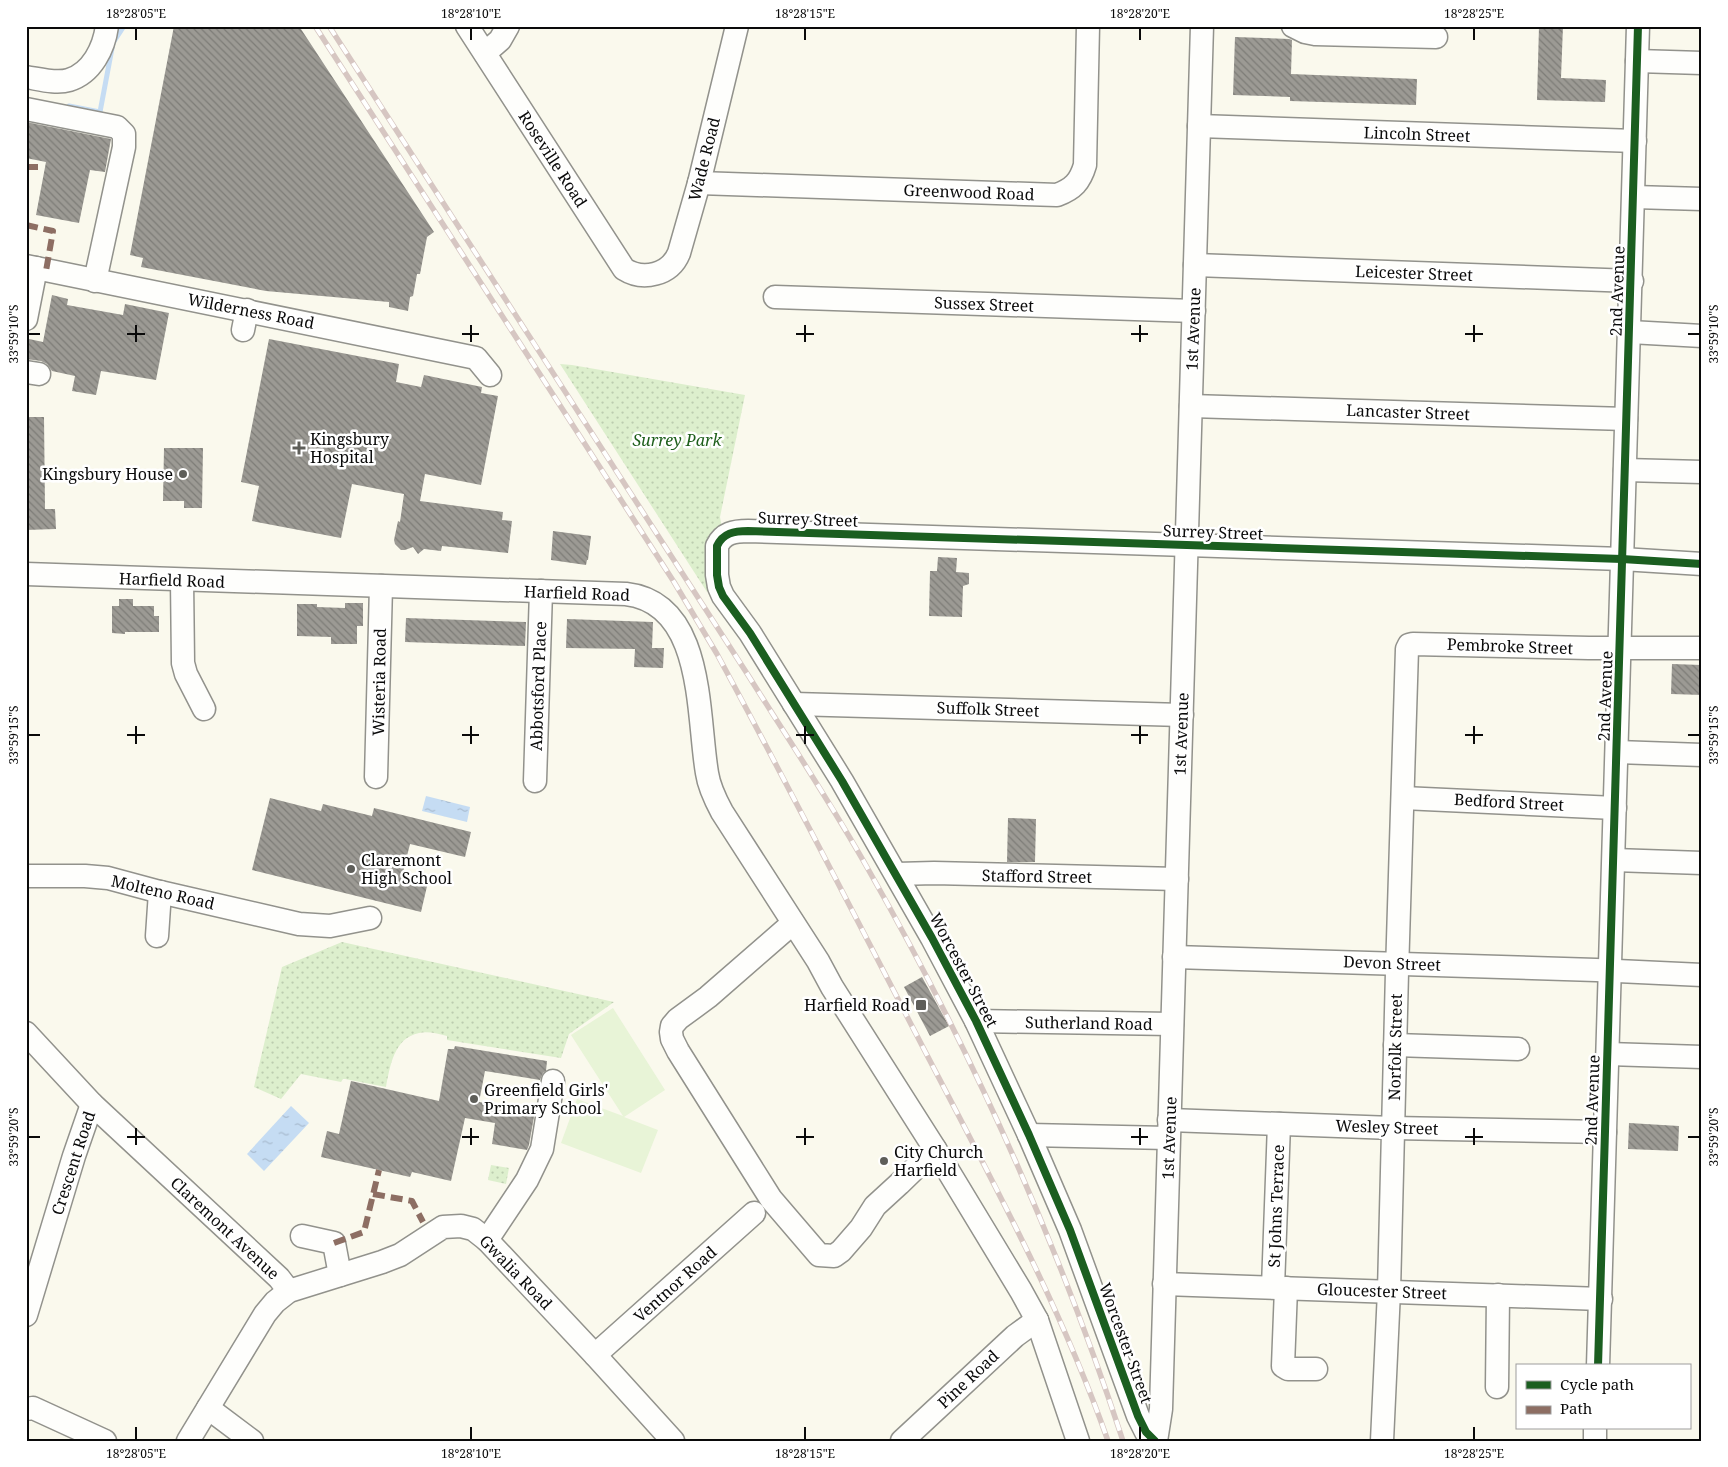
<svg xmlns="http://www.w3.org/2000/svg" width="1728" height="1467" font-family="'Noto Serif',serif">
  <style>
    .grass { fill: url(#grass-dots) }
    .pitch { fill: #e8f4d7 }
    .water { fill: url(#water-ripples) }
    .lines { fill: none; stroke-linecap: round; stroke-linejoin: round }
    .stream { stroke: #c5dcf3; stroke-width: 5 }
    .building { fill: url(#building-back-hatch) }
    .minor-casing { stroke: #92928c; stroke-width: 25 }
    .minor { stroke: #fefefc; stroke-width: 22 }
    .rail-casing { stroke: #d6c6c2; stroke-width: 5.5 }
    .rail { stroke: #fff; stroke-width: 4; stroke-dasharray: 11; stroke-linecap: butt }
    .quiet { stroke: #8d6e63; stroke-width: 6; stroke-dasharray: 12 6; stroke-linecap: butt }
    .cycleway-casing { stroke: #fff; stroke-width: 11 }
    .cycleway { stroke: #1b5e20; stroke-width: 8 }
    .ticks { fill: none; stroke: #0a0a0a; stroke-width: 2 }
    .poi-dot { fill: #5e5e59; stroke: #fff; stroke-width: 2 }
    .labels { text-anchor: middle; stroke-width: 5; stroke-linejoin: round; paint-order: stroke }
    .street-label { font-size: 16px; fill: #0a0a0a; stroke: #fff }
    .poi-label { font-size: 16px; fill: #0a0a0a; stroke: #fff; text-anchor: start }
    .park-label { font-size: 16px; font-style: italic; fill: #20601d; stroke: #fff }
    .neatline { fill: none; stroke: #0a0a0a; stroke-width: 2 }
    .ticks-label { font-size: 12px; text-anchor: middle; fill: #0a0a0a }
  </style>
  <defs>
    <pattern id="grass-dots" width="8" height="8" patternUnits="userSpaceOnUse" patternTransform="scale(1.25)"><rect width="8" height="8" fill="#ddefcd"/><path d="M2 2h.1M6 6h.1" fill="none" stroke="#bcccaf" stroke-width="1.8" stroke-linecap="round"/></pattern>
    <pattern id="water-ripples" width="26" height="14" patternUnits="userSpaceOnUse" patternTransform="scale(1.25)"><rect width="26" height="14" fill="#c5dcf3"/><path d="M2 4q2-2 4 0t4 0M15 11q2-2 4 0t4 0" fill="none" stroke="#a8bbcf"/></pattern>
    <pattern id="building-back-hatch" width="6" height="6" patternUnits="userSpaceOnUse" patternTransform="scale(1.25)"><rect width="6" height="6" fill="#9c9a94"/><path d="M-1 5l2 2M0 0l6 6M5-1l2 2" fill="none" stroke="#7d7c77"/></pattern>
  </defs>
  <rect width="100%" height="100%" fill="#faf9ed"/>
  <g class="grass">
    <path d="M560,364l12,1 173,30 -25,122 2,11 -13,21 -2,43z"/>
    <path d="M342,942l272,60 -45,32 -8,24 -114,-18v-4c-8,-2 -19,-5 -28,-3 -25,5 -29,33 -33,54l-41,-8h-2l-2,3 -40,-8 -20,25 -27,-12 28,-120z"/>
    <path d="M491,1165l18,3 -3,16 -18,-4z"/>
  </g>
  <path class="pitch" d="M613,1008l52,82 -41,27 34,13 -17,43 -80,-30 16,-44 46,17 -52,-81z"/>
  <g class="water">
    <path d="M426,796l44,11 -3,15 -45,-11z"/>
    <path d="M291,1106l18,17 -45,48 -17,-17z"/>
  </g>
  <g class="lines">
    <path class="stream" d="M69,106l31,6 13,-69 11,-17"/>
  </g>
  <g class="building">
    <path d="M174,26h125l135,206 -7,5 -7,37h-3l-4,22 -3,1 -2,14 -19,-4v-5l-123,-11 -125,-24 2,-9 -13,-3z"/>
    <path d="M1539,26h24l-2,52 45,2 -1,22 -68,-2z"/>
    <path d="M1235,37l54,2 3,1 -1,34 126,5 -1,26 -126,-4v-4l-57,-2z"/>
    <path d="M26,122l85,17 -6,33 -15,-2 -11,53 -43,-8 10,-53 -20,-4z"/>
    <path d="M52,295l16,4 -1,6 56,10 2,-11 44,9 -13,67 -55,-9 -5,24 -24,-4 3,-15 -23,-5 -5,-7 -6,-3 -15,-2 3,-20 14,3z"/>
    <path d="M269,339l130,25 -3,18 25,5 3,-12 58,12 -1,6 17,3 -17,89 -56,-11 -5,27 83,11 -1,8 10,1 -4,32 -66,-7 -1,5 -17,-2 -6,5 -5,-7 -8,3h-4l-6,-6 -1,-4 4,-19 2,1 4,-28 -52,-10 -11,54 -89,-17 7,-35 -18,-4z"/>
    <path d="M26,417h18l1,92h10l1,20 -30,1z"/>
    <path d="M164,448h39l-1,60h-18v-7h-21z"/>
    <path d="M553,531l38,5 -3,24h-1l-1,5 -35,-5z"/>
    <path d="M938,557l19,1 -1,14 13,1v11l-6,2 -1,31 -33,-1 1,-45h7z"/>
    <path d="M119,599h14v7h21v10h5v16h-34v2l-13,-1v-27h7z"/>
    <path d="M345,603h18v23h-6v18h-26v-7l-34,-1v-32h20v3l28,1z"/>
    <path d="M406,618l120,4 -1,24 -120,-4z"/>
    <path d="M567,619l86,3 -1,26h12l-1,20 -29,-1 1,-18 -69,-1z"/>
    <path d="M1672,664l30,1v30l-31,-1z"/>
    <path d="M270,798l51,13 2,-7 49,12 2,-8 97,24 -6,25 -55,-13 -8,32 26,6 -7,30 -169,-42z"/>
    <path d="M1008,818l28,1 -1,43h-28z"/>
    <path d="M922,977l27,49 -19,10 -26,-49z"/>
    <path d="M455,1046l92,15 -1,10 -3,2 -3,7 -55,-9 -6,31 56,9 -6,34 -2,5 -35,-6 3,-21 -30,-5 -14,63 -39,-9 -2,5 -89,-20 6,-26 12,3 12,-53 88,20 9,-52h6z"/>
    <path d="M1629,1123l50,3 -1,25 -50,-2z"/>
  </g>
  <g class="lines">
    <g class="minor-casing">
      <g id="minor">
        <path d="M467,26l157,243c19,12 46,6 55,-16l20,-70 38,-157"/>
        <path d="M1293,26l12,6 10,2 121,3"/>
        <path d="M485,53l15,-13 8,-14"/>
        <path d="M1637,61l65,2"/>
        <path d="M26,77c13,2 30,7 43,3 23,-7 35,-32 38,-54"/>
        <path d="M26,109l91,18 7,7v13l-29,134"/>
        <path d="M1199,126l436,15"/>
        <path d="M699,183l358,12c16,-6 23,-13 28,-30l3,-139"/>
        <path d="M1634,197l68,2"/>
        <path d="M1195,265l437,16"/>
        <path d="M26,266l450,92 14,17"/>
        <path d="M775,297l419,14"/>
        <path d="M26,319l10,-51"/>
        <path d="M243,330l4,-20"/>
        <path d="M1630,332l72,4"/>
        <path d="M26,372l13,2"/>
        <path d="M1191,406l435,13"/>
        <path d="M1625,470l77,2"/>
        <path d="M26,574l600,20c79,9 71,121 81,179 2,14 8,26 15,39l96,149 14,26 103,162 86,142 16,29 41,121"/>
        <path d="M182,580l1,83 3,11 18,35"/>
        <path d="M794,704l388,11"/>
        <path d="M1617,752l85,3"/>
        <path d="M376,777l5,-191"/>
        <path d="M535,781l6,-190"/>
        <path d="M1403,798l212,10"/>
        <path d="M1614,860l88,3"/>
        <path d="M897,874l37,-1 243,6"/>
        <path d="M26,876h59l23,2 52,14 139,32 31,2 40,-8"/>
        <path d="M793,923l-85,74 -30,22 -6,7 -1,6 1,7 6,12 93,148 48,56 15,1 7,-5 20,-23 14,-22 24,-22 36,-35"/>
        <path d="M157,936l3,-44"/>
        <path d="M1174,957l422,13 106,5"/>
        <path d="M976,1021l196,3"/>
        <path d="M26,1033l66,71 187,174 10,13"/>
        <path d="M1395,1045l123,4"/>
        <path d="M1608,1054l94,3"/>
        <path d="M1169,1120l224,8 212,4"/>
        <path d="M1029,1135l139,3"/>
        <path d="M302,1236l32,7 6,32"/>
        <path d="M487,1240l40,-60 15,-31 11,-68"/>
        <path d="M1164,1284l437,15"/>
        <path d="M1273,1287l6,-163"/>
        <path d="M1286,1288l-3,78 5,3h28"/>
        <path d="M26,1315l48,-159 18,-52"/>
        <path d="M595,1355l159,-142"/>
        <path d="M1598,1366l40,-1340"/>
        <path d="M1497,1387l1,-92"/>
        <path d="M208,1408l44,33"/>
        <path d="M26,1409l7,-1 72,33"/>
        <path d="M188,1441l77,-127 10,-12 14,-11 93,-29 18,-7 43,-28 18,-1 12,3 14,11 108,115 78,86"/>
        <path d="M902,1441l113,-105 22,-16"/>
        <path d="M1155,1441l-9,-9 -8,-16 -68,-186 -41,-95 -53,-114 -44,-83 -90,-157 -92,-148 -27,-37 -4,-9 -2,-12v-29c6,-13 17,-15 31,-15l874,28 80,5"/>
        <path d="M1156,1441l5,-32 41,-1383"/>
        <path d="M1382,1441l7,-150 8,-319 10,-323 2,-4 4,-1 176,4h113"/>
        <path d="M1595,1441v-13"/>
      </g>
    </g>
    <use href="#minor" class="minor"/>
    <g class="rail-casing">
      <g id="rail">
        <path d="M315,26l359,556 43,72c72,133 141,268 211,403 65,125 133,250 180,384"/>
        <path d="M329,26l419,649c40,64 83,128 120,194 103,181 190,373 255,572"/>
      </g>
    </g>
    <use href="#rail" class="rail"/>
    <g class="quiet">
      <path d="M26,167h15"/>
      <path d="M26,225l27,6 -7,40"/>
      <path d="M373,1194l39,7 11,21"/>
      <path d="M334,1243l30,-11 15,-62"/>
    </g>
    <g class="cycleway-casing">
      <g id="cycleway">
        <path d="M1598,1366l40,-1340"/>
        <path d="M1155,1441l-9,-9 -8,-16 -68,-186 -41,-95 -53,-114 -44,-83 -90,-157 -92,-148 -27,-37 -4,-9 -2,-12v-29c6,-13 17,-15 31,-15l874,28 80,5"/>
      </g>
    </g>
    <use href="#cycleway" class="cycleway"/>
  </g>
  <path class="ticks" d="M136,28v12M471,28v12M805,28v12M1140,28v12M1474,28v12M136,325v17M471,325v17M805,325v17M1140,325v17M1474,325v17M28,334h12M127,334h18M462,334h17M796,334h18M1131,334h17M1465,334h18M1688,334h12M136,726v18M471,726v18M805,726v18M1140,726v18M1474,726v18M28,735h12M127,735h18M462,735h17M796,735h18M1131,735h17M1465,735h18M1688,735h12M136,1128v17M471,1128v17M805,1128v17M1140,1128v17M1474,1128v17M28,1137h12M127,1137h18M462,1137h17M796,1137h18M1131,1137h17M1465,1137h18M1688,1137h12M136,1427v13M471,1427v13M805,1427v13M1140,1427v13M1474,1427v13"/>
  <g class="poi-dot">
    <path d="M296.5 440.5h5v5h5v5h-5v5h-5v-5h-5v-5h5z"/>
    <circle cx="183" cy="474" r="5"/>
    <circle cx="351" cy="869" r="5"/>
    <rect x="915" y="999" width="12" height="12" rx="2.5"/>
    <circle cx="474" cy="1099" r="5"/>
    <circle cx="884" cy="1161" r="5"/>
  </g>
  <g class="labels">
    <g class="street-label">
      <text transform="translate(1417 134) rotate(2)" y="6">Lincoln Street</text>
      <text transform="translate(553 159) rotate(57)" y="6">Roseville Road</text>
      <text transform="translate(704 159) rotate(-76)" y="6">Wade Road</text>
      <text transform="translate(969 192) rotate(2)" y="6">Greenwood Road</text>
      <text transform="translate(1414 273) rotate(2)" y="6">Leicester Street</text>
      <text transform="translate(1617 291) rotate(-88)" y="6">2nd Avenue</text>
      <text transform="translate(984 304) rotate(2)" y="6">Sussex Street</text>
      <text transform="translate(251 311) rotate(11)" y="6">Wilderness Road</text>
      <text transform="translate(1193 329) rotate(-88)" y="6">1st Avenue</text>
      <text transform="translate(1408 412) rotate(2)" y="6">Lancaster Street</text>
      <text transform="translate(808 519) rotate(2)" y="6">Surrey Street</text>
      <text transform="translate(1213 532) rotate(2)" y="6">Surrey Street</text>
      <text transform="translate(172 580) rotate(2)" y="6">Harfield Road</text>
      <text transform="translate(577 593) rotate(2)" y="6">Harfield Road</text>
      <text transform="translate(1510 646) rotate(2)" y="6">Pembroke Street</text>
      <text transform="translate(379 682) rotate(-89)" y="6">Wisteria Road</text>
      <text transform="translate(538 686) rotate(-88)" y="6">Abbotsford Place</text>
      <text transform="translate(1605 696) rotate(-88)" y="6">2nd Avenue</text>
      <text transform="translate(988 709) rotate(2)" y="6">Suffolk Street</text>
      <text transform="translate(1181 734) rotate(-88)" y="6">1st Avenue</text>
      <text transform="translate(1509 802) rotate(3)" y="6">Bedford Street</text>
      <text transform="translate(1037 876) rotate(1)" y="6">Stafford Street</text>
      <text transform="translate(163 892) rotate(13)" y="6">Molteno Road</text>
      <text transform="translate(1392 963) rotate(2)" y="6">Devon Street</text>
      <text transform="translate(964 970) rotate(62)" y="6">Worcester Street</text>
      <text transform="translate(1089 1023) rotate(1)" y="6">Sutherland Road</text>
      <text transform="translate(1395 1047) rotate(-89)" y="6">Norfolk Street</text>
      <text transform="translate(1592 1100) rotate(-88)" y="6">2nd Avenue</text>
      <text transform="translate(1387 1127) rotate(2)" y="6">Wesley Street</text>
      <text transform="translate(1169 1138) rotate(-88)" y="6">1st Avenue</text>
      <text transform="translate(73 1163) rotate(-72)" y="6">Crescent Road</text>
      <text transform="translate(1276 1206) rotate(-88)" y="6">St Johns Terrace</text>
      <text transform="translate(225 1228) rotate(43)" y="6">Claremont Avenue</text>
      <text transform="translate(516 1272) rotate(46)" y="6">Gwalia Road</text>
      <text transform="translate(675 1284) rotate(-42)" y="6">Ventnor Road</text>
      <text transform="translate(1382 1291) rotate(2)" y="6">Gloucester Street</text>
      <text transform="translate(1126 1343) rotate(70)" y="6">Worcester Street</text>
      <text transform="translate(968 1379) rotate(-43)" y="6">Pine Road</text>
    </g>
    <g class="poi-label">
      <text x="310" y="445">Kingsbury<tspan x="310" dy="18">Hospital</tspan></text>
      <text x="173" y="480" text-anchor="end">Kingsbury House</text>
      <text x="361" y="866">Claremont<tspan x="361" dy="18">High School</tspan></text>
      <text x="910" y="1011" text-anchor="end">Harfield Road</text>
      <text x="484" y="1096">Greenfield Girls'<tspan x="484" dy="18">Primary School</tspan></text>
      <text x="894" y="1158">City Church<tspan x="894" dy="18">Harfield</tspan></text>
    </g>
    <g class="park-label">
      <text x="677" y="446">Surrey Park</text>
    </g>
  </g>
  <rect width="1728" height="1467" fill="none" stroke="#ffffff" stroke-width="55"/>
  <rect x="1516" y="1364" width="175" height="65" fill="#ffffff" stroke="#9d9d9d"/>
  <rect x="1526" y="1381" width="25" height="8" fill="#1b5e20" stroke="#9d9d9d"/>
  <text x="1560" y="1390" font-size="15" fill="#0a0a0a">Cycle path</text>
  <rect x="1526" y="1406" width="25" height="8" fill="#8d6e63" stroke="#9d9d9d"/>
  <text x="1560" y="1414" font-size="15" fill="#0a0a0a">Path</text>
  <rect x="28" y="28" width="1672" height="1412" class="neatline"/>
  <g class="ticks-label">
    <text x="136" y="18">18°28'05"E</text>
    <text x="471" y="18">18°28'10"E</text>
    <text x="805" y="18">18°28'15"E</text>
    <text x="1140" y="18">18°28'20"E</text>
    <text x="1474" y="18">18°28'25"E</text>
    <text transform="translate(14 334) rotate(-90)" y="4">33°59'10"S</text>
    <text transform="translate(1714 334) rotate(-90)" y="4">33°59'10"S</text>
    <text transform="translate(14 735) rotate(-90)" y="4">33°59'15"S</text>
    <text transform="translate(1714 735) rotate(-90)" y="4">33°59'15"S</text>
    <text transform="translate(14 1137) rotate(-90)" y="4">33°59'20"S</text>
    <text transform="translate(1714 1137) rotate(-90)" y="4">33°59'20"S</text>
    <text x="136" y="1458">18°28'05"E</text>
    <text x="471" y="1458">18°28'10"E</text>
    <text x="805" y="1458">18°28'15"E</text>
    <text x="1140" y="1458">18°28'20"E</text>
    <text x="1474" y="1458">18°28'25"E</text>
  </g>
</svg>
